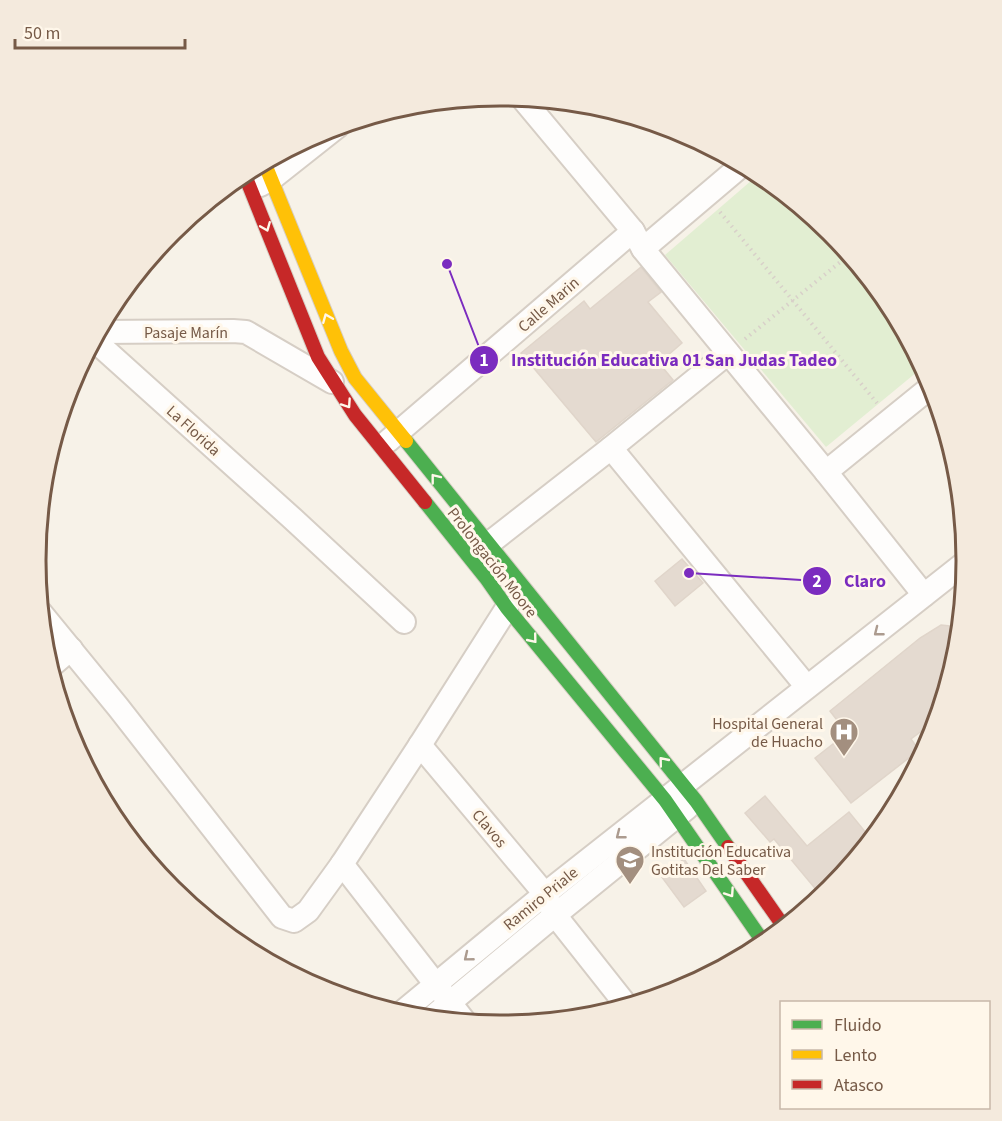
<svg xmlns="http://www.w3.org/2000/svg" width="1002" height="1121" font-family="'Source Sans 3',sans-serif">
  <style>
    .green { fill: #e2eed2 }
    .building { fill: #e4dad0; stroke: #e0d5ca; stroke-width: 1.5 }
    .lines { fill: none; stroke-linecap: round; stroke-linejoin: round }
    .lane-casing { stroke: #d6cec5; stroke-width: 15 }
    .street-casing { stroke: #d6cec5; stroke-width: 26 }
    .fast-casing { stroke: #d6cec4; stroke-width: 16 }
    .slow-casing { stroke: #d6cec4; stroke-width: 16 }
    .jam-casing { stroke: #d6cec4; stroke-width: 16 }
    .path { stroke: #d8d0c9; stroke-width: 4; stroke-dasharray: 1.5 4.5; stroke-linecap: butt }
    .lane { stroke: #fefdfc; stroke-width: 12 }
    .street { stroke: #fefdfc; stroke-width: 22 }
    .fast { stroke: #4caf50; stroke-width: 14 }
    .slow { stroke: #ffc107; stroke-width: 14 }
    .jam { stroke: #c62828; stroke-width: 14 }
    .oneway { stroke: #fff7ea }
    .oneway2 { stroke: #ac9b8f }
    .labels { text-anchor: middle; stroke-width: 6; stroke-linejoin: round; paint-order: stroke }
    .street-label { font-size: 16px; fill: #765a47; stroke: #fff7ea }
    .poi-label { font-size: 16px; fill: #765a47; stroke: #fff7ea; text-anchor: end }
    .rim { fill: none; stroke: #765a47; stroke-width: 3 }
    .leader { fill: none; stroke: #7b2cbf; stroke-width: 2 }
    .callout-dot { fill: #7b2cbf; stroke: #fff7ea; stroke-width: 2 }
    .mark-label { font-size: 18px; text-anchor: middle; font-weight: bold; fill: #fff }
    .callout-label { font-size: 18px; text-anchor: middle; font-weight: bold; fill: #7b2cbf; stroke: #fff7ea; stroke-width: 6; stroke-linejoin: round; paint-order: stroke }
  </style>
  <rect width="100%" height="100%" fill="#f7f2e8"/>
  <path class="green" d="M759,174l56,46 79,95 29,52 -97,80 -161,-192z"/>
  <g class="building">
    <path d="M641,267l20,25 -13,10 34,41 -23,20 14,17 -77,62 -75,-89 63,-52 6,8z"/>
    <path d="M682,559l21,24 -28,23 -20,-25z"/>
    <path d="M941,625l18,2 -2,25 -21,68 -25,19 8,11 -68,53 -36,-45 32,-25 -17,-22 90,-73z"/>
    <path d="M765,796l42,50 42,-34 22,27 -24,29 -29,24 -44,-53 -4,3 -25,-29z"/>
    <path d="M684,859l22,32 -22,16 -23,-31z"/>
  </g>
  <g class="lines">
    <g class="lane-casing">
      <path id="lane" d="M954,571l9,16"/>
    </g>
    <g class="street-casing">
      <g id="street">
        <path d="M522,98l111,133 10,18 183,223 98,123"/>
        <path d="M260,185l11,-6 67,-53"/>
        <path d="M643,249l99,-84"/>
        <path d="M98,332l135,-1 13,1 86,50"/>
        <path d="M94,340l199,179 111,103"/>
        <path d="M388,441l245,-210"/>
        <path d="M611,448l196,239"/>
        <path d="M826,472l106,-86"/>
        <path d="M478,552l133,-104 117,-95"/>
        <path d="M41,613l77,94 164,210 12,4 14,-10 34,-47 78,-119 87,-137"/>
        <path d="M50,667l21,-18"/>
        <path d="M420,745l125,149 10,21 72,91"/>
        <path d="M342,864l123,158"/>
        <path d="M400,1014l145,-120 421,-332"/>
        <path d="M430,1019l125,-104 132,-107"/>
      </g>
    </g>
    <g class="fast-casing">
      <g id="fast">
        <path d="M406,441l290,360 32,46"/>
        <path d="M425,502l61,76 21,30 158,192 99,143"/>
      </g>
    </g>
    <g class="slow-casing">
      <path id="slow" d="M264,162l77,189 14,27 51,63"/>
    </g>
    <g class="jam-casing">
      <g id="jam">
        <path d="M244,173l74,184 37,58 70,87"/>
        <path d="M728,847l56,80"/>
      </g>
    </g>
    <g class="path">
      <path d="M720,212l157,191"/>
      <path d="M745,339l104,-84"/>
    </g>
    <use href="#lane" class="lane"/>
    <use href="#street" class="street"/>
    <use href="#fast" class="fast"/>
    <use href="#slow" class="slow"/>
    <use href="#jam" class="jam"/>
  </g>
  <defs><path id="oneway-chevron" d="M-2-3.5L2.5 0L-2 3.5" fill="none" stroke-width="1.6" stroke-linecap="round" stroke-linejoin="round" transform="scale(1.5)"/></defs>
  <g class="oneway">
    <use href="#oneway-chevron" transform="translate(266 227) rotate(68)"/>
    <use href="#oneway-chevron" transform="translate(327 318) rotate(-112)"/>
    <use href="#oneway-chevron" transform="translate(347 404) rotate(56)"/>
    <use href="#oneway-chevron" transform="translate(435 478) rotate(-128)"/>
    <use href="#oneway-chevron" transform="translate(533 639) rotate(51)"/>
    <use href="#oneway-chevron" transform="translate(663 761) rotate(-129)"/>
    <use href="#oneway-chevron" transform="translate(730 893) rotate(56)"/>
  </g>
  <g class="oneway2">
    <use href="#oneway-chevron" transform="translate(878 632) rotate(142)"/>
    <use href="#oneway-chevron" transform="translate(620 835) rotate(142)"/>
    <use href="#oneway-chevron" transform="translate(468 957) rotate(141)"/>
  </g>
  <defs>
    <g id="hospital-pin" transform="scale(1.5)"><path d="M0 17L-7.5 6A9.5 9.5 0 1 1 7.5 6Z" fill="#a38f7f" stroke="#fff7ea"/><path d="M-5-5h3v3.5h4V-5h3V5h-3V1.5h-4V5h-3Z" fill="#fff"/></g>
    <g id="school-pin" transform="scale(1.5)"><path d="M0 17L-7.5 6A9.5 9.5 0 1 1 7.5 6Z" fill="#a38f7f" stroke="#fff7ea"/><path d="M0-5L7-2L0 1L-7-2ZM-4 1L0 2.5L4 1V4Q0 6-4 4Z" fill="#fff"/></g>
  </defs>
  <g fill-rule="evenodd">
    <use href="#hospital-pin" x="844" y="732"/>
    <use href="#school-pin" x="630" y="860"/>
  </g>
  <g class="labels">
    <g class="street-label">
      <text transform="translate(548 304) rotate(-41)" y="6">Calle Marin</text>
      <text x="186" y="338">Pasaje Marín</text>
      <text transform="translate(194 430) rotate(42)" y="6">La Florida</text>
      <text transform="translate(493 562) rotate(52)" y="6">Prolongación Moore</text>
      <text transform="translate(490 828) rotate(50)" y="6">Clavos</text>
      <text transform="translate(540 898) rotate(-39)" y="6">Ramiro Priale</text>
    </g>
    <g class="poi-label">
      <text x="823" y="729">Hospital General<tspan x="823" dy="18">de Huacho</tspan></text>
      <text x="651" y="857" text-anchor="start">Institución Educativa<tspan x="651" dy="18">Gotitas Del Saber</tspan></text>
    </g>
  </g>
  <path d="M0 0H1002V1121H0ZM500 106H502A454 454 0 0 1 956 560V561A454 454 0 0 1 502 1015H500A454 454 0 0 1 46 561V560A454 454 0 0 1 500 106Z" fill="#f4eadd" fill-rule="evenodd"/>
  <path class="rim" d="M500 106H502A454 454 0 0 1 956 560V561A454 454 0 0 1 502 1015H500A454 454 0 0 1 46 561V560A454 454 0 0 1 500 106Z"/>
  <path class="leader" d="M447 264L484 360M689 573L817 581"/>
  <g class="callout-dot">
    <circle cx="447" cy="264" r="6"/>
    <circle cx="689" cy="573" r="6"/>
    <circle cx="484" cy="360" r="15"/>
    <circle cx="817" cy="581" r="15"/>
  </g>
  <g class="mark-label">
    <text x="484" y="366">1</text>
    <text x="817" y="587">2</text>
  </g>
  <g class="callout-label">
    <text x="674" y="366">Institución Educativa 01 San Judas Tadeo</text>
    <text x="865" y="587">Claro</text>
  </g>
  <rect x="780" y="1001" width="210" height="108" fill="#fff7ea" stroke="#c8b8a9" stroke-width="1.5"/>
  <rect x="792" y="1020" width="30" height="9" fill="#4caf50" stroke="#c8b8a9" stroke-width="1.5"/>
  <text x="834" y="1031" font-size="18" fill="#765a47">Fluido</text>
  <rect x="792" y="1050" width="30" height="9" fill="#ffc107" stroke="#c8b8a9" stroke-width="1.5"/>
  <text x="834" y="1061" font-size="18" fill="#765a47">Lento</text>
  <rect x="792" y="1080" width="30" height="9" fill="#c62828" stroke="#c8b8a9" stroke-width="1.5"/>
  <text x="834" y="1091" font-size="18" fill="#765a47">Atasco</text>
  <path d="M15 39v9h170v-9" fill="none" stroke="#765a47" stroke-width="3"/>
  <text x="24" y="39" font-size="18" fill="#765a47" stroke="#fff7ea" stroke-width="4.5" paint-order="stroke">50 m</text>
</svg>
